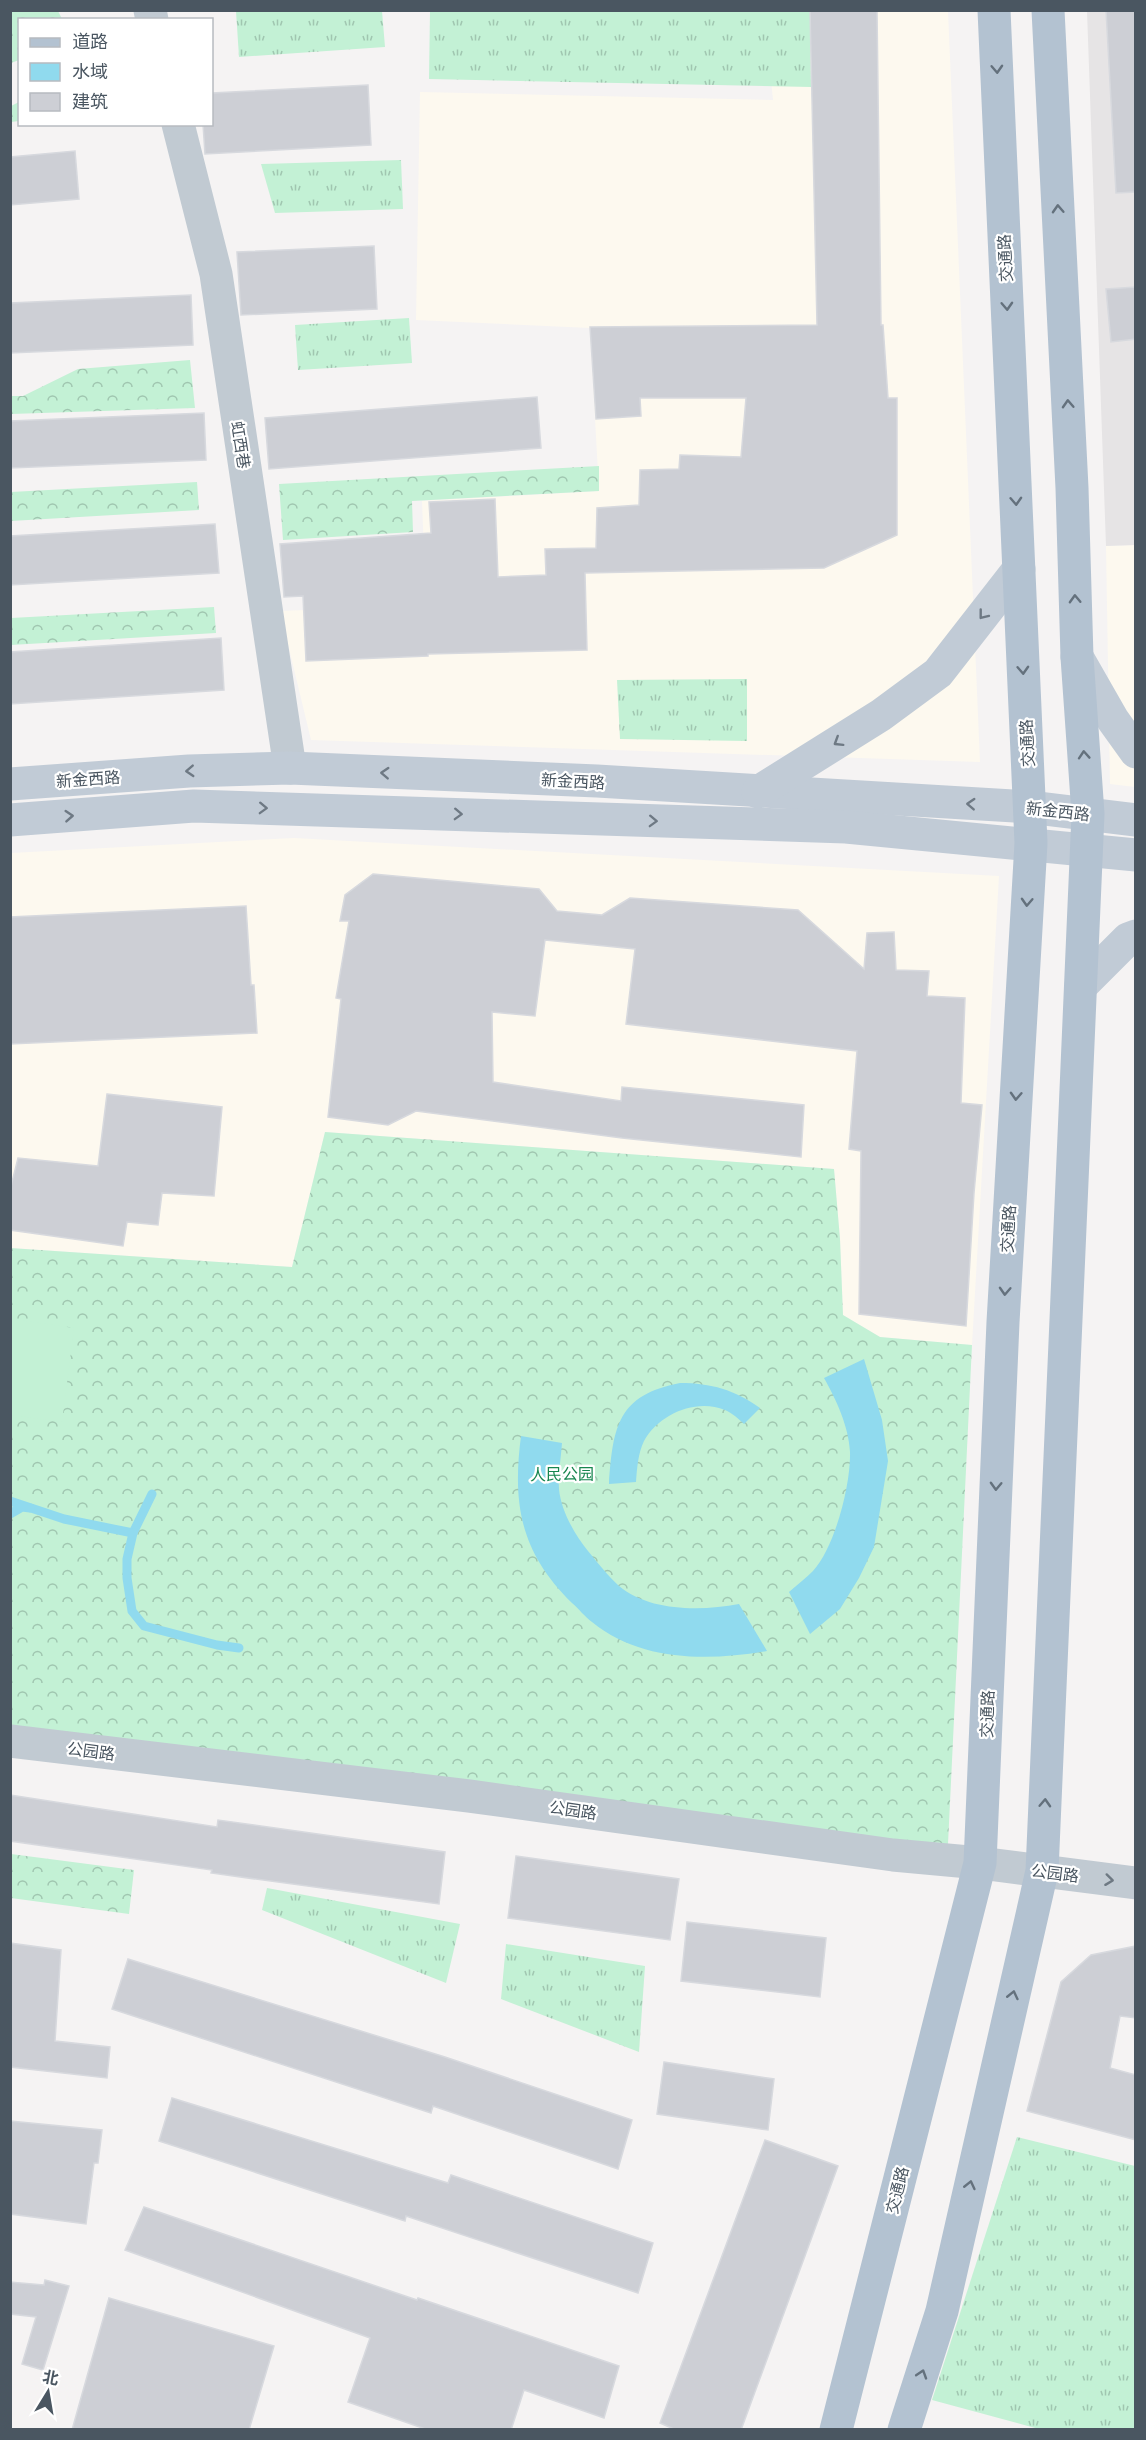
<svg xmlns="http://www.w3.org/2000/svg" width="1146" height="2440" font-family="Overpass,'Noto Sans SC',sans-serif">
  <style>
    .commercial { fill: #fdf9ef }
    .education { fill: #e6e4e5 }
    .grass { fill: url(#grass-tufts) }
    .forest { fill: url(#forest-crowns) }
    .pitch { fill: #c3f1d5 }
    .water { fill: #90daee }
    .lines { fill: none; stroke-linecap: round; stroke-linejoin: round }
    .stream { stroke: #90daee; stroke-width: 9 }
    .building { fill: #cdcfd5; stroke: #d7d9de; stroke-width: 1.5 }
    .minor { stroke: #c1cad2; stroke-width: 33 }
    .tertiary { stroke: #c1cad2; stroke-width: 33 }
    .secondary { stroke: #c1cbd6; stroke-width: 33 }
    .primary { stroke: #b3c2d1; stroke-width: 33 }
    .oneway { stroke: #64717d }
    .oneway2 { stroke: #6e7984 }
    .oneway3 { stroke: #6e7983 }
    .labels { text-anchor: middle; stroke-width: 4.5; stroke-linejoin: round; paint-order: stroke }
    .street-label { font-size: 16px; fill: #4a5661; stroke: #fff }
    .park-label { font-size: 16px; fill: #17864f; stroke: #fff }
  </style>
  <defs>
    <pattern id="grass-tufts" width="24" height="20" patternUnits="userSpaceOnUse" patternTransform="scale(1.5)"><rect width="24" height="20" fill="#c3f1d5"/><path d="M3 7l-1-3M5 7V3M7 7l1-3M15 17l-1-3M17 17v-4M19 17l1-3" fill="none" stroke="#a0c6b0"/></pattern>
    <pattern id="forest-crowns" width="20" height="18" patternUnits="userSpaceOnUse" patternTransform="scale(1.5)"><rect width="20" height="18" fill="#c3f1d5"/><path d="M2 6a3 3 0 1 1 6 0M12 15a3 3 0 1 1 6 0" fill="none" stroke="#a0c6b0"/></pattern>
  </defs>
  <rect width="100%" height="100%" fill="#f5f3f3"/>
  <g class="commercial">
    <path d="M764,11h184l32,751 -669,-22 -31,-129 146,-6 -4,-104 177,-10 -9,-163 -174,-8 4,-228 353,8z"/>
    <path d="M1135,545v242l-25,-3 -4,-238z"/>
    <path d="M294,838l705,38 -27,469 -92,-8 -37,-22 -3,-76 -6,-70 -509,-37 -33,135 -281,-19v-395z"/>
  </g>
  <path class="education" d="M1087,11h48v534l-29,1z"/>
  <g class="grass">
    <path d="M236,11h146l3,36 -146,10z"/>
    <path d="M430,11h380l1,76 -382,-8z"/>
    <path d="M401,160l2,49 -128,4 -14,-49z"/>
    <path d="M409,318l3,45 -114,7 -3,-45z"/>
    <path d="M747,679v62l-127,-2 -3,-59z"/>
    <path d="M267,1888l193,36 -14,59 -184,-73z"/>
    <path d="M506,1944l139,22 -6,86 -138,-53z"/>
    <path d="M1017,2137l118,29v263h-96l-107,-29z"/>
  </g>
  <g class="forest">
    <path d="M11,10l47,1 4,8 -42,1 -1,40 -8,3z"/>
    <path d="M19,102v19l-8,1v-16z"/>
    <path d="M190,360l5,48 -184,6v-18h12l55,-27z"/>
    <path d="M599,466v25l-187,10 1,31 -130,8 -4,-56z"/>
    <path d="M197,482l2,28 -188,11v-29z"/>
    <path d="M214,607l2,26 -205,12v-27z"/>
    <path d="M325,1132l509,37 6,70 3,76 37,22 92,8 -24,499 -51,-3 -886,-110 -1,-483 282,19z"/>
    <path d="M11,1854l123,16 -5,44 -118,-16z"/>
  </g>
  <path class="pitch" d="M11,1319l63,9 -12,94 -51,-7z"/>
  <g class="water">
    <path d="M864,1359l18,61 6,41 -14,86 -15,31 -19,31 -30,25 -21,-42c8,-7 17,-14 24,-21 22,-24 38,-87 37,-119 -1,-25 -14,-53 -26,-74z"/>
    <path d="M680,1383c31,0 55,7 80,25l-16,16c-5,-5 -12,-11 -19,-14 -29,-12 -66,4 -81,31 -6,12 -7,28 -8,41l-27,2c4,-58 9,-89 71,-101z"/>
    <path d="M521,1436l41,7c-1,15 -4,31 -3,46 2,22 16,46 29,62 10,12 20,25 31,35 31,26 83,25 120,18l28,47c-58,10 -126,11 -175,-29 -7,-5 -13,-13 -20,-19 -51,-50 -60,-98 -51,-167z"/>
  </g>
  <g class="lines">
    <g class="stream">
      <path d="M10,1501l54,18 69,14 19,-39"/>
      <path d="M10,1514l12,-7 8,1"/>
      <path d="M133,1533l-6,26v19l5,33 12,15 73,19 22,3"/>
    </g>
  </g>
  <g class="building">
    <path d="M810,10h67l4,315h2l5,73h9v137l-73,33 -239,5 2,77 -159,4v2l-122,5 -3,-65 -19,1 -4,-53 151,-11 -2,-31 66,-3 3,78 48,-2 -1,-26 51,-1 1,-40 42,-3 1,-35 39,-1 1,-14 61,2 5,-59h-106l1,18 -45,3 -6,-92 227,-2z"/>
    <path d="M1106,10h30v182l-20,1z"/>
    <path d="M368,85l3,60 -166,9 -2,-30h9v-31z"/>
    <path d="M75,151l4,48 -69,6v-48z"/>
    <path d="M374,246l3,63 -136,6 -4,-63z"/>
    <path d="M1136,287v52l-25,3 -5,-53z"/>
    <path d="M191,295l2,50 -183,8v-50z"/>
    <path d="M537,397l4,51 -272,21 -4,-51z"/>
    <path d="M204,413l2,47 -196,8v-47z"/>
    <path d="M215,524l4,49 -209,12v-49z"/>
    <path d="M221,638l3,52 -214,14v-52z"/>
    <path d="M373,874l166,15 18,22 45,4 28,-17 168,12 66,59 3,-36 27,-1 2,38 33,1 -2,25 38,2 -4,105 21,2 -8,88 -8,133 -107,-12 2,-163 -12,-2 8,-98 -231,-27 9,-75 -90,-9 -10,76 -43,-4 1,70 128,19 1,-14 182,18 -3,52 -179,-19 -206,-27 -28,14 -60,-8 13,-118 -5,-1 13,-77h-9l5,-26z"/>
    <path d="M246,906l5,79h3l3,48 -247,11v-127z"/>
    <path d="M107,1094l115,13 -8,89 -52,-3 -4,32 -31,-3 -4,24 -113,-16v-40l8,-32 80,8z"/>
    <path d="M10,1795l207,32 1,-7 227,32 -6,52 -228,-31 1,-3 -202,-29z"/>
    <path d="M516,1856l163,23 -9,61 -162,-22z"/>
    <path d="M687,1922l139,16 -6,59 -139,-16z"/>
    <path d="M10,1943l51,7 -6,91 55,6 -3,31 -97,-11z"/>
    <path d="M1136,1946v72l-16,-2 -10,52 26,7v65l-109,-29 34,-129 30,-27z"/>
    <path d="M128,1959l317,98 187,63 -14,49 -185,-63 -2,7 -319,-104z"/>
    <path d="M664,2062l110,17 -6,51 -111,-16z"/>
    <path d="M172,2098l276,85 3,-8 202,68 -15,50 -232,-77 -1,5 -246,-80z"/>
    <path d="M10,2121l92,9 -4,33h-4l-8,61 -76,-10z"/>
    <path d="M765,2140l73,26 -97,264h-65l-16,-7z"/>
    <path d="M144,2207l273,93 1,-2 201,68 -15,52 -80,-28 -13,40h-83l-80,-28 22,-64 -245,-88z"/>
    <path d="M45,2280l24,6 -26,84 -21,-6 14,-47 -26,-3v-32l34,3z"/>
    <path d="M109,2298l165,48 -25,84h-177z"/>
  </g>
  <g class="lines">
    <g class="minor">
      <path d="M150,10l2,10"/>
      <path d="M178,124l38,150 74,494"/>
    </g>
    <path class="tertiary" d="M10,1741l459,55 424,59 87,8 156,20"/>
    <g class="secondary">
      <path d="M1077,657l36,63 23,32"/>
      <path d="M10,784l179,-13 101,-3 307,13 432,26 107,13"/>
      <path d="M758,792l123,-77 57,-42 81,-104"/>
      <path d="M10,820l184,-14 652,21 290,28"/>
      <path d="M1081,986l47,-47 8,-3"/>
    </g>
    <g class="primary">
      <path d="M836,2430l144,-567 23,-541 28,-479 -37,-833"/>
      <path d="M904,2430l38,-119 100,-440 46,-1057 -11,-157 -5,-169 -24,-478"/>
    </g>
  </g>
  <defs><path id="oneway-chevron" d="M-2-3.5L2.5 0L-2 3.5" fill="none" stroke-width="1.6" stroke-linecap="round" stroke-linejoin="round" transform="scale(1.5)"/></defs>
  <g class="oneway">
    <use href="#oneway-chevron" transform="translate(997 69) rotate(87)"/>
    <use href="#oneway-chevron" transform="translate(1058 209) rotate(-93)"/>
    <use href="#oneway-chevron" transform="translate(1007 306) rotate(87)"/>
    <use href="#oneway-chevron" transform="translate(1068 404) rotate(-93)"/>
    <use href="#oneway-chevron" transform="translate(1016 501) rotate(87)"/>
    <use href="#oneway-chevron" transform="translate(1075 599) rotate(-92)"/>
    <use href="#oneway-chevron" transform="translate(1023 670) rotate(87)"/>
    <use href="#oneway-chevron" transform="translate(1084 755) rotate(-94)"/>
    <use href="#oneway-chevron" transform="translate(1027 902) rotate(93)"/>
    <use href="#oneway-chevron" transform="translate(1016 1096) rotate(93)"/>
    <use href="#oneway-chevron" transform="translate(1005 1291) rotate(93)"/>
    <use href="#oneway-chevron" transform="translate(996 1486) rotate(92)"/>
    <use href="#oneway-chevron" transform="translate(1045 1803) rotate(-87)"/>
    <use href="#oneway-chevron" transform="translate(1013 1995) rotate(-77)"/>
    <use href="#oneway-chevron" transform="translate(970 2185) rotate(-77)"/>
    <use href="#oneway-chevron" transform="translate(922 2374) rotate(-72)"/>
  </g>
  <g class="oneway2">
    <use href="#oneway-chevron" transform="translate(983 615) rotate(128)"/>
    <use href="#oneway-chevron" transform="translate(838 742) rotate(148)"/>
    <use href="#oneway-chevron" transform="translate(190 771) rotate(177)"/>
    <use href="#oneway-chevron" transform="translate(385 773) rotate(-177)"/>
    <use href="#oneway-chevron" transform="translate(971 804) rotate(-177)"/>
    <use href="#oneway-chevron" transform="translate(263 808) rotate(2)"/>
    <use href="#oneway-chevron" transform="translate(458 814) rotate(2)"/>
    <use href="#oneway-chevron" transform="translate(69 816) rotate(-4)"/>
    <use href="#oneway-chevron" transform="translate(653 821) rotate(2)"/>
  </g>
  <use class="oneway3" href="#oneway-chevron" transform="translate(1109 1880) rotate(7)"/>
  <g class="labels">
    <g class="street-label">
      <text transform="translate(1005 258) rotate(-93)" y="6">交通路</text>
      <text transform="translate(241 445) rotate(81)" y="6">虹西巷</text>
      <text transform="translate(1027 743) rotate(-93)" y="6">交通路</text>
      <text transform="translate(88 779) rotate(-4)" y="6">新金西路</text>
      <text transform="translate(573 781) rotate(3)" y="6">新金西路</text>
      <text transform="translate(1058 811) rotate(6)" y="6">新金西路</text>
      <text transform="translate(1008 1229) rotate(-87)" y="6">交通路</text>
      <text transform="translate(987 1714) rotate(-88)" y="6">交通路</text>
      <text transform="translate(91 1751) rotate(7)" y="6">公园路</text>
      <text transform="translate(573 1810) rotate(8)" y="6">公园路</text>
      <text transform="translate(1055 1873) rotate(7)" y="6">公园路</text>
      <text transform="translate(897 2190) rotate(-76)" y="6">交通路</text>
    </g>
    <g class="park-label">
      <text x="562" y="1480">人民公园</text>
    </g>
  </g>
  <rect width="1146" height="2440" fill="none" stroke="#4a5661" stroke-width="24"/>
  <rect x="18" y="18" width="195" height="108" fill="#ffffff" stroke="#b7bbc0" stroke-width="1.5"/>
  <rect x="30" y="38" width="30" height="9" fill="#b3c2d1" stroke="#b7bbc0" stroke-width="1.5"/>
  <text x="72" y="48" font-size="18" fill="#4a5661">道路</text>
  <rect x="30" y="63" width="30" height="18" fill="#90daee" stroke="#b7bbc0" stroke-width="1.5"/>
  <text x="72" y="78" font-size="18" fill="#4a5661">水域</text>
  <rect x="30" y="93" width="30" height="18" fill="#cdcfd5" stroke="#b7bbc0" stroke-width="1.5"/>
  <text x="72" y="108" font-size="18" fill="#4a5661">建筑</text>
  <g transform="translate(48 2392) rotate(11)" stroke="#ffffff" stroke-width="4.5" paint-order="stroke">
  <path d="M0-4.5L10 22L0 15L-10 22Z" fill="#4a5661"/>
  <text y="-9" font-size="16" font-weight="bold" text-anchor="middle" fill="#4a5661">北</text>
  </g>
</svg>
